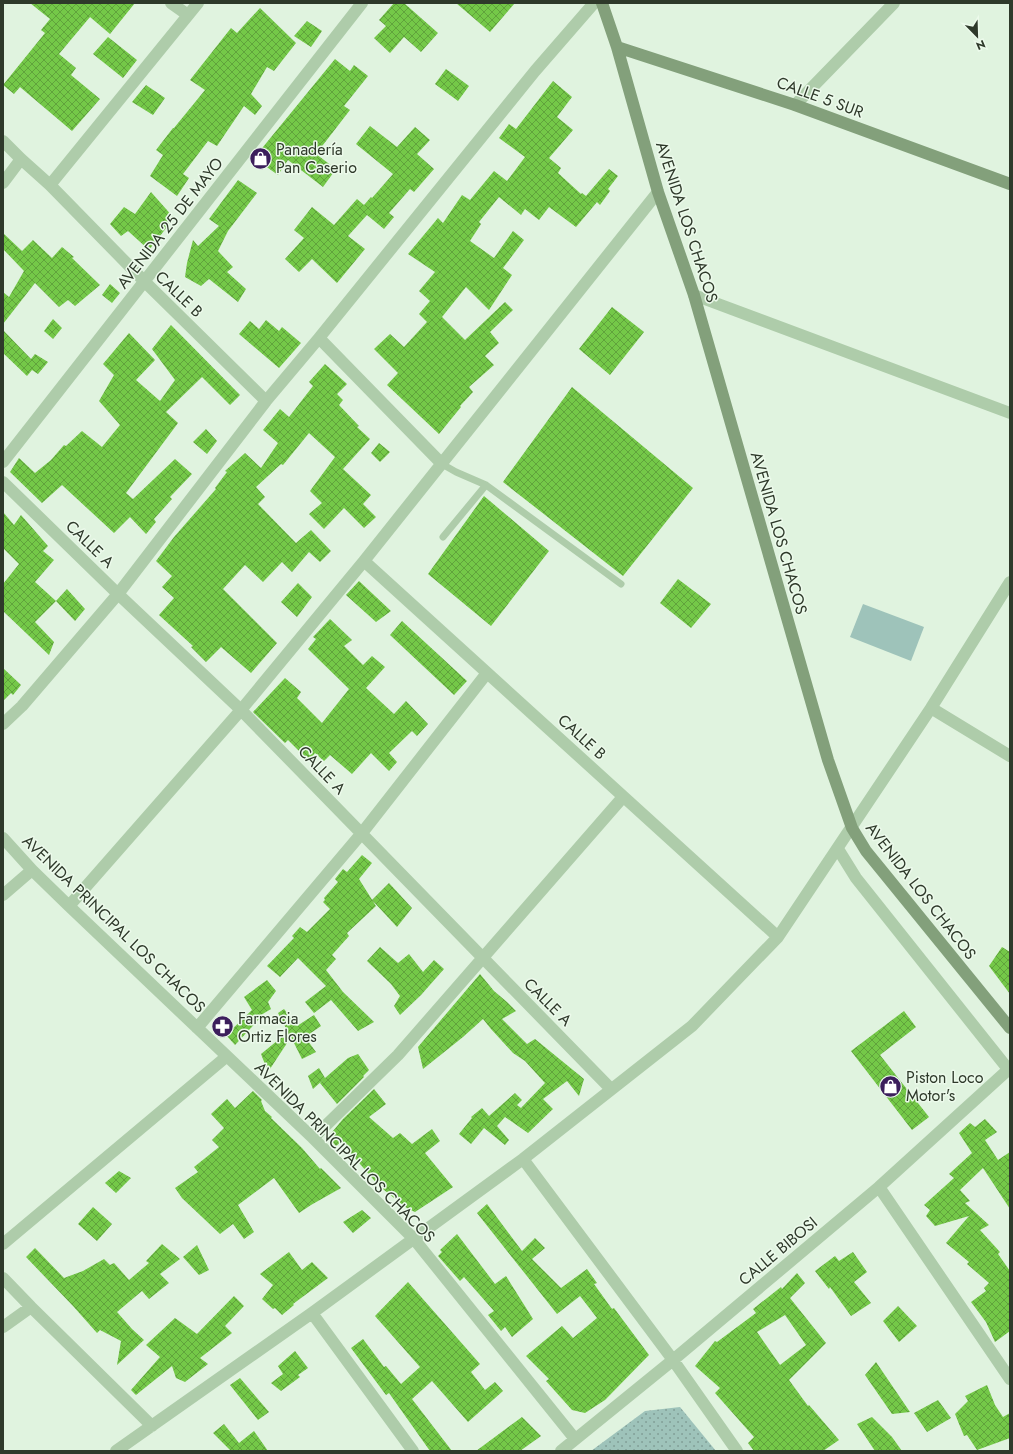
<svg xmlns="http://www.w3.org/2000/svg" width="1013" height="1454" viewBox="0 0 1013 1454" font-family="Jost,sans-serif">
<defs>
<pattern id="grass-dots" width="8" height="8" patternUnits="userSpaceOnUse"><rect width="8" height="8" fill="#9ec3ba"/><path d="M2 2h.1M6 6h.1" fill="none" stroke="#819f97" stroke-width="1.8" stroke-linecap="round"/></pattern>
<pattern id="building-cross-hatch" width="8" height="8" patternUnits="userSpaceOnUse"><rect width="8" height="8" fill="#74c848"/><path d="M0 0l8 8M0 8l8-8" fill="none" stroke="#60a33c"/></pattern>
</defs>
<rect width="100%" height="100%" fill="#e0f3df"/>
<path fill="url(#grass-dots)" d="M680,1407L716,1451H591L645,1411Z"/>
<path fill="#9ec3ba" d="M863,604L924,627L911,661L850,637Z"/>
<path fill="url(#building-cross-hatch)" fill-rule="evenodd" d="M30,3H135L110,34L90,17L59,54L76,68L71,75L100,99L72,131L20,87L14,94L3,85L45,33L41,30L50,19Z
M394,3H404L438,33L421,52L404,37L390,53L374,38L386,26L379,20Z
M456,3H515L490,32Z
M260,8L296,43L274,71L267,67L251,94L262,106L255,115L244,106L217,146L208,141L183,174L189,178L177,196L150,176L163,155L156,150L173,128H174L205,90L190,80L231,28L237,33Z
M307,21L322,31L311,47L294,36Z
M108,37L137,60L123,78L93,54Z
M335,59L350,71L354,65L368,76L344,106L350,110L316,154L336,169L323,187L288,160L278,175L254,158Z
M446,69L469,86L458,101L435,84Z
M553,81L572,97L557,117L573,130L549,158L561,168L558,173L581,194L582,193L586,196L609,169L618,176L608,189L610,191L600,205L597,202L576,227L549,207L539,220L525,209L521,215L499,197L479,222L481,224L470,241L494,258L513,231L524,240L503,268L512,275L489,310L466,287L442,317L465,340L505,302L513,310L490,332L499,343L485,356L494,365L469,387L473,392L460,406L461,407L439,434L387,385L398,373L374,349L390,334L404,347L427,322L419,314L430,301L419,291L435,272L408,254L438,218L443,223L462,195L470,200L494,171L507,181L525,157L499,138L509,124L516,129Z
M146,85L165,98L153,115L132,102Z
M370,126L397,147L415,127L430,140L417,154L434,169L414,192L410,189L389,213L394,217L384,229L367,215L348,236L365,249L337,283L312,259L299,272L285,259L304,238L294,230L312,207L334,225L357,199L364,205L371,197L372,198L393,174L356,144Z
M238,180L257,193L228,231L218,251L233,267L227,272L246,289L238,302L209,279L201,286L185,277L187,263L193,240L198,246L219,226L209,219Z
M151,192L174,218L149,250L128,231L121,236L110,224L124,207L135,214Z
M3,233L22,251L33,240L52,258L62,247L74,257L72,258L100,285L75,306L68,300L59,307L35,283L3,324V292L9,297L24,271L3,249Z
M110,284L120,293L112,303L102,295Z
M612,307L644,332L610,375L579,349Z
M53,319L62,328L53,339L44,331Z
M266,320L279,331L282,327L301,343L279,368L239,334L250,321L259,329Z
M171,325L240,395L230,405L202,377L166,412L178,423L126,493L133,499L175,459L192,474L170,497L172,499L154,519L156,522L146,534L130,517L114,533L62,485L42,503L10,472L19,458L35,473L51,460L64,445L66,446L82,431L102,447L120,425L99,401L114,375L103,364L129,333L155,360L136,380L160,401L175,380L152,349Z
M3,330L31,359L35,354L48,362L38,374L32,370L27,376L3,353Z
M325,364L347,384L337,394L343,400L339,405L359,426L357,427L370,439L343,469L371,495L363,504L376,517L364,528L344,508L324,529L309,514L322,503L310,491L335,457L309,433L283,465L281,464L256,487L265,497L258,504L296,543L311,530L331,551L320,562L309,552L292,572L282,562L263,582L245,565L223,589L277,643L251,673L221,647L206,662L191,647L193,646L159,615L174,598L162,587L172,576L156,561L174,537L216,489L215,488L227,472L225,471L245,453L261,468L278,443L263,430L280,409L289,417L313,386L309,382Z
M572,387L693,488L623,576L503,482Z
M206,429L217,441L207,454L193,442Z
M379,443L390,452L380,462L371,453Z
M484,496L549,551L491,626L428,574Z
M3,512L14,525L21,515L48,546L43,551L54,560L35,582L56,601L35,622L54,642L49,655L3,611V584L19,564L3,548Z
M678,579L711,604L691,628L660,603Z
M359,581L391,611L376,622L346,595Z
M298,583L312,597L297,617L281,602Z
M67,589L85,609L75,621L56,601Z
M330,619L352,640L344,646L363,665L372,656L385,667L366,688L394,714L406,701L428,724L417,736L412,731L389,753L397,762L389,771L371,753L352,774L330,755L324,761L315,753L309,761L288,740L285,743L253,712L285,678L301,692L297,698L322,723L349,689L308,649L316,639L313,637Z
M402,621L467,681L454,695L390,635Z
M3,668L21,685L13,695L11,693L3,701Z
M362,855L372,863L359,879L376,906L347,933L349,936L332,955L336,959L326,970L343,992L374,1022L358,1031L331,1000L314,1013L305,1002L326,986L298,958L280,977L267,966L294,938L292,936L300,927L307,932L330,909L323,902L325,900L324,898L338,882L335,879L343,869L347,872Z
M389,883L412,908L397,927L372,900Z
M380,947L398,963L409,954L423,972L434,960L444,969L421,995L400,1015L394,1006L400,996L391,984L367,961Z
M1002,947L1010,952V994L989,966Z
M480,974L494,991L507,1002L516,1011L502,1019L527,1044L535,1039L584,1079L579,1096L567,1081L543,1099L553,1109L528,1133L505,1117L497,1126L509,1140L505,1145L484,1128L471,1144L459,1134L472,1118L471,1117L482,1108L489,1116L515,1093L522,1100L517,1105L521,1108L545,1083L525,1061L513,1053L491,1029L483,1019L463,1037L423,1069L418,1047Z
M267,980L276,991L268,1002L271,1009L261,1015L262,1016L235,1045L226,1035L252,1010L244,997Z
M284,1009L297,1026L314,1015L321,1026L305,1037L316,1052L302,1059L291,1037L268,1072L261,1054L288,1032L278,1013Z
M904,1011L916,1027L880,1055L929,1117L912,1130L851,1051Z
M358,1054L369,1070L363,1076L364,1077L337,1104L320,1083L323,1080L313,1089L308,1076L319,1068L325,1078L348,1058Z
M374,1089L386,1104L369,1117L393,1138L400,1133L412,1144L432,1129L440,1141L425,1153L453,1187L415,1212L408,1209L379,1186L341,1142L336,1146L328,1137L343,1119Z
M253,1091L262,1100L261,1101L265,1111L272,1117L271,1118L302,1148L320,1169L321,1168L341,1188L311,1205L299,1213L274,1178L238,1205L254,1232L244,1239L233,1224L220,1234L182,1198L175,1188L198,1172L194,1167L219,1147L212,1140L224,1128L211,1114L227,1099L235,1108Z
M985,1119L997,1132L985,1140L998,1160L1010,1152V1209L983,1168L960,1190L970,1201L965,1203L989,1225L980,1230L1000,1252L998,1254L1010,1271V1331L995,1342L986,1322L971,1302L986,1291L984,1288L989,1283L967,1264L969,1262L946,1243L969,1216L935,1226L926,1216L930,1210L924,1205L954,1178L949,1174L972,1153L959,1133L970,1123L975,1127Z
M119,1171L131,1178L116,1193L105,1183Z
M487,1204L522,1251L535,1238L545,1248L532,1259L561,1288L587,1269L597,1283L594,1284L612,1309L614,1308L649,1355L605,1400L585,1413L572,1410L546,1381L549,1379L526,1356L562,1326L573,1338L597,1318L580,1296L557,1314L477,1213Z
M93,1207L112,1224L97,1241L78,1224Z
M362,1210L371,1218L353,1233L343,1222Z
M457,1234L495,1284L506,1276L533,1319L512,1337L505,1327L501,1331L488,1315L494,1311L464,1277L460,1281L438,1256L442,1252L440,1250Z
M162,1244L180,1259L160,1274L169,1283L149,1299L142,1291L117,1312L132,1329L144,1340L117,1365L121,1341L100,1330L97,1333L73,1306L26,1257L35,1248L64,1278L83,1271L104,1259L110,1265L114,1263L129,1280L149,1263L146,1261Z
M197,1245L209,1270L199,1275L183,1257Z
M289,1252L302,1270L312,1262L328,1278L293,1304L294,1305L282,1315L275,1308L273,1309L262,1299L273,1285L260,1274Z
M853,1252L867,1272L854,1282L871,1303L851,1316L830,1287L829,1289L815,1271L835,1256L839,1261Z
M797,1273L805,1283L790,1298L826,1343L789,1380L808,1406L809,1405L839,1440L823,1451H754L748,1443L754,1437L715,1393L720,1388L695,1366L715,1341L717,1342L756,1313L753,1309L781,1287L782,1289ZM785,1315L806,1345L780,1365L757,1332Z
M408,1282L480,1364L471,1372L485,1390L495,1382L503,1391L468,1422L432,1381L412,1399L452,1451H430L389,1393L386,1395L351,1348L363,1339L384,1367L386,1366L401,1384L420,1367L375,1316Z
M234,1296L244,1306L225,1326L232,1333L200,1358L208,1364L185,1382L176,1378L172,1366L136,1395L131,1390L160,1357L146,1345L175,1318L197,1334Z
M898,1306L917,1326L899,1342L883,1321Z
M295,1351L308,1368L298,1375L300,1377L281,1391L271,1383L283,1374L278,1366Z
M876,1362L910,1412L892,1414L865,1375Z
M240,1378L269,1412L258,1420L230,1385Z
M987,1385L995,1405L1003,1417L1010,1413V1438L977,1450L967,1435L964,1436L955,1414L968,1401L965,1396Z
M938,1400L951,1418L927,1432L914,1413Z
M522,1417L541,1436L520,1451H476Z
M872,1417L892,1437L902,1451H875L857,1424Z
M224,1424L239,1443L254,1431L268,1451H228L230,1450L213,1433Z"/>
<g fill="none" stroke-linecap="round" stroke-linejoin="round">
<path stroke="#aeccaa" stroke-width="7" d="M442,464L456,472L486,485L621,584
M443,537L486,485"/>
<path stroke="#aeccaa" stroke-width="12" d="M171,3L188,15
M795,105L894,3
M3,141L21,159L50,185L144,281L266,401
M3,183L21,159
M50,185L198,3
M694,295L1010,413
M319,338L442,464
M3,462L362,3
M3,482L118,594L241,710L611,1089
M364,561L778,937
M931,708L1010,756
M3,724L22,706L118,594L266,401L319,338L535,71L594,3
M3,838L32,870L69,906L313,1138L414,1239L575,1439
M838,849L856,878L1008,1069
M3,895L32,870
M69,906L241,710L364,561L658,192
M197,1028L362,833L487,673
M313,1138L398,1055L623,797
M523,1159L673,1360L737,1451
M879,1187L1010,1379
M3,1244L226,1057
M3,1278L31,1307L152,1426
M312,1313L413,1451
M3,1327L31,1307
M116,1451L312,1313L523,1159L692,1026L778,937L931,708L1010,582
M561,1451L673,1360L879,1187L1010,1068"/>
<path stroke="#83a07b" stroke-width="12" d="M602,3L617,47L658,192L694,295L828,760L852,828L866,851L1010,1028
M617,47L795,105L1010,184"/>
</g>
<defs>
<symbol id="shop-disc" viewBox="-11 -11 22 22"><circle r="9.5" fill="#3c1e5c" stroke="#ecfaeb"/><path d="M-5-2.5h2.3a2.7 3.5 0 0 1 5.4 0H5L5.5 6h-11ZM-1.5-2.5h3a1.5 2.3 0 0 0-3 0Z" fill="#fff"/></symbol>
<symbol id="pharmacy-disc" viewBox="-11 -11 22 22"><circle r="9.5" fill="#3c1e5c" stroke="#ecfaeb"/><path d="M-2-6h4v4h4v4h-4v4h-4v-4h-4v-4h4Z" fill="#fff"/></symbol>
</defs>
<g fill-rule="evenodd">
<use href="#shop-disc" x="248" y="146" width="25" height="25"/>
<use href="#pharmacy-disc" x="210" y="1014" width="25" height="25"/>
<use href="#shop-disc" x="878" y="1074" width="25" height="25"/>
</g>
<g text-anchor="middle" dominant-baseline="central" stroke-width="3" stroke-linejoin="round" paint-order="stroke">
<g font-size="16" fill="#2e392a" stroke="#ecfaeb">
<text transform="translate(820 97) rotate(20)">CALLE 5 SUR</text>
<text transform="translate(687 222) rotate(72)">AVENIDA LOS CHACOS</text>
<text transform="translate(170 223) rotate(-52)">AVENIDA 25 DE MAYO</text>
<text transform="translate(179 294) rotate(44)">CALLE B</text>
<text transform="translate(779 533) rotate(74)">AVENIDA LOS CHACOS</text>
<text transform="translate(90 544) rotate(44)">CALLE A</text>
<text transform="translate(582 737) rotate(42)">CALLE B</text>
<text transform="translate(322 770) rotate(46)">CALLE A</text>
<text transform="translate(921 891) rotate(52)">AVENIDA LOS CHACOS</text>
<text transform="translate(114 924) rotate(44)">AVENIDA PRINCIPAL LOS CHACOS</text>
<text transform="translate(548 1002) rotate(45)">CALLE A</text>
<text transform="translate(345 1152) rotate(45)">AVENIDA PRINCIPAL LOS CHACOS</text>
<text transform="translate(778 1251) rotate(-40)">CALLE BIBOSI</text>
</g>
<g font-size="16" fill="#2e392a" stroke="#ecfaeb" text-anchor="start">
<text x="276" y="149">Panadería<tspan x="276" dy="18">Pan Caserio</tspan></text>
<text x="238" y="1018">Farmacia<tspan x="238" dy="18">Ortiz Flores</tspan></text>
<text x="906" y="1077">Piston Loco<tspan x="906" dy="18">Motor's</tspan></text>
</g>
</g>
<rect width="1013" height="1454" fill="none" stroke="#2e392a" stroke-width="8"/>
<g transform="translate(977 36) rotate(157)" stroke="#ecfaeb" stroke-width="3" paint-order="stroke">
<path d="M0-3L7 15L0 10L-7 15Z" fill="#2e392a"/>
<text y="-6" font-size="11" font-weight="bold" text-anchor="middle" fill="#2e392a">N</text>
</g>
</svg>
